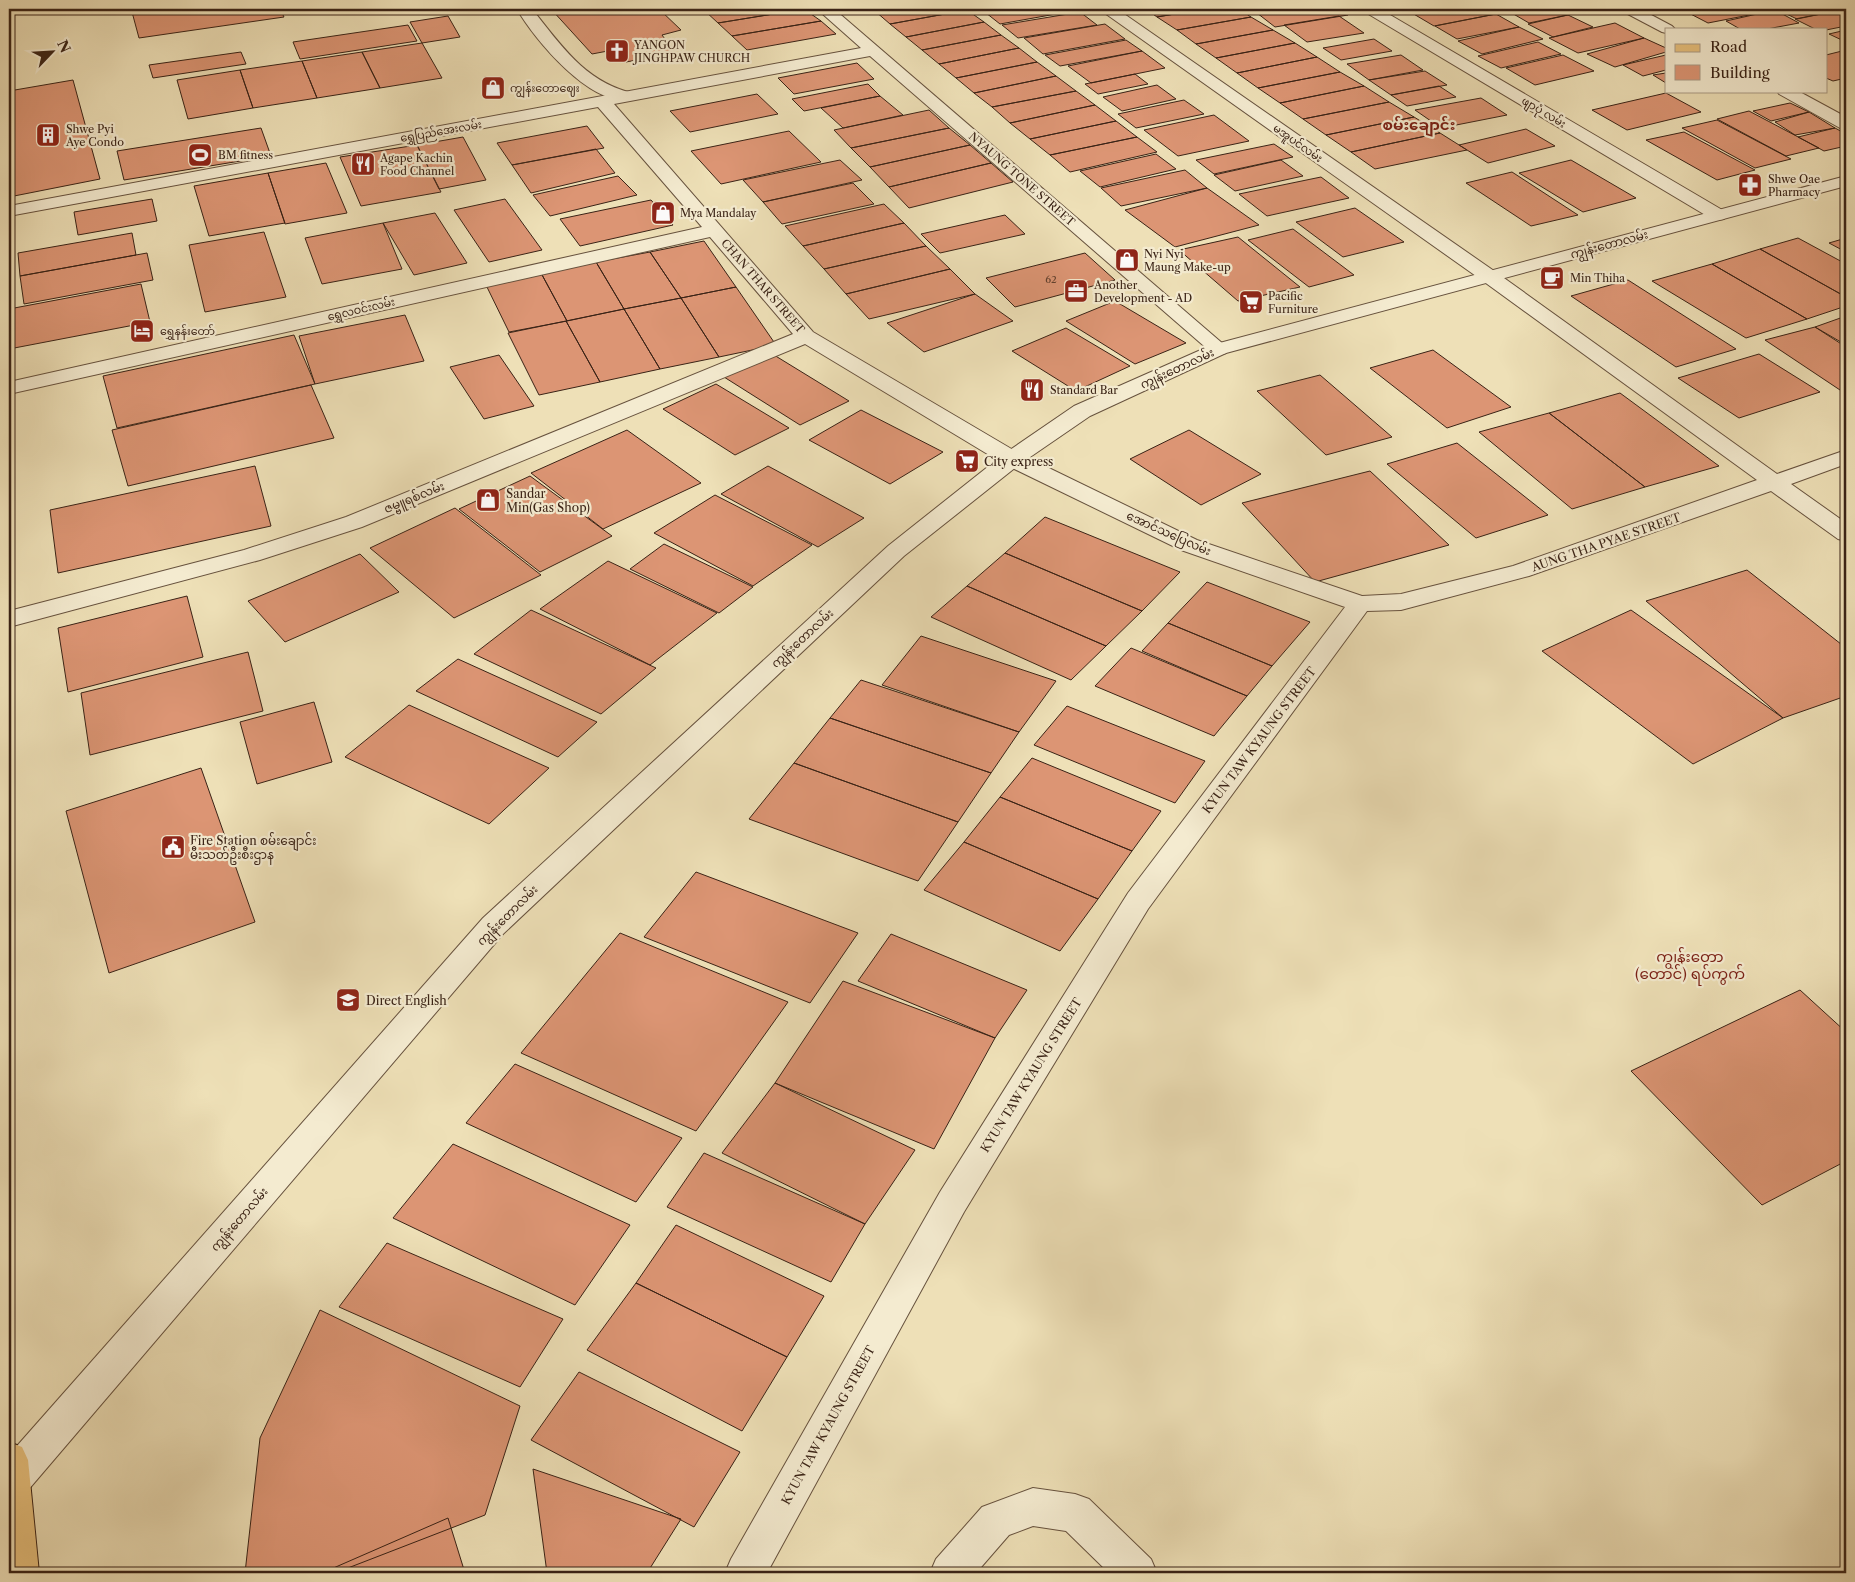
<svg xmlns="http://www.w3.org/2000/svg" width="1855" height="1582" viewBox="0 0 1855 1582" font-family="'Libre Caslon Text','Noto Sans Myanmar',serif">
<rect width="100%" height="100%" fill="#eee0b7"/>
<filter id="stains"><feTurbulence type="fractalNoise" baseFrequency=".004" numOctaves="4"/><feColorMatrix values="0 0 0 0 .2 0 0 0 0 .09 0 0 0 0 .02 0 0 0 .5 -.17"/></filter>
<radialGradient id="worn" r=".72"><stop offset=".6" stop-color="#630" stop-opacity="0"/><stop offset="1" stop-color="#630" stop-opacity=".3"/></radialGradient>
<path fill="#dc9574" stroke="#3a2316" d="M155,9H280L284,17L139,38L132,12Z
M551,9H659L681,30L662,35L675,53L626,62L613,50L592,54Z
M718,9H804L718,23L705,11Z
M804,9L821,21L732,36L718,23Z
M889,9H966L967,10L890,24L875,11Z
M981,9H1049L1056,14L1000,24Z
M1146,9H1204L1157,17Z
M1204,9H1239L1251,17L1177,30L1157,17Z
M1250,9H1286L1257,13Z
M1286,9H1339L1348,15L1275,27L1257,13Z
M1436,9H1506L1511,11L1434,26L1412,13Z
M1527,9H1576L1582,12L1529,23L1510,12Z
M1681,9H1772L1775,10L1708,23Z
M1776,9H1845L1797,19Z
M1846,9V26L1826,30V29H1815L1795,19Z
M967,10L984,22L906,37L890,24Z
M1775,10L1799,23L1767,29H1740L1726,21Z
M1080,12L1097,25L1018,38L1002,25Z
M1496,14L1519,27L1457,39L1435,26Z
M1568,15L1593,27L1553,37L1528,24Z
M448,16L460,37L422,43L410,22Z
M1339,16L1364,33L1307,42L1284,25Z
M1251,17L1273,30L1196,44L1177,30Z
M821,21L836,34L747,50L732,36Z
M984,22L1001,35L922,50L906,37Z
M1615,23L1644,38L1578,53L1549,38Z
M1105,24L1125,39L1043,54L1024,38Z
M408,25L417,41L300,59L293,42Z
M1519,27L1543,39L1482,54L1458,41Z
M1273,30L1295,43L1216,58L1196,44Z
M1846,30V42L1829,34Z
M1001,35L1019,48L939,64L922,50Z
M1644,38L1666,48V52L1615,67L1587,54Z
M1374,39L1392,51L1341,60L1323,48Z
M1126,40L1142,51L1060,66L1045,55Z
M1538,42L1561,54L1501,68L1478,56Z
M422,43L442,78L380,88L362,52Z
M1295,43L1317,57L1237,73L1216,58Z
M1019,48L1037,62L956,78L939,64Z
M1846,50V78L1833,81L1826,78V55Z
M1142,51L1165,68L1091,83L1068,66Z
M241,52L246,64L153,78L149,65Z
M362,52L380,88L317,98L302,61Z
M1401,55L1423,70L1369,80L1347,64Z
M1563,55L1594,71L1535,85L1506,68Z
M1666,55V70L1643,76L1623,65Z
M1317,57L1340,72L1258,88L1237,73Z
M302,61L317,98L253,108L240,70Z
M1037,62L1056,76L974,93L956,78Z
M857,63L874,79L794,94L778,78Z
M240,70L253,108L188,119L177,80Z
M1425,71L1447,85L1391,95L1369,80Z
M1340,72L1364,86L1280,103L1258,88Z
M1666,73V83L1653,75Z
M1135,74L1148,84L1098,94L1085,84Z
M1056,76L1076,91L992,107L974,93Z
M73,80L100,179L9,197V91Z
M868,84L880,96L804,111L792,99Z
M1157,85L1176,99L1122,111L1103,97Z
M1364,86L1389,102L1303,119L1280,103Z
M1439,86L1456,97L1407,106L1391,95Z
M1076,91L1095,105L1010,123L992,107Z
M1666,93L1701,112L1627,130L1592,110Z
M757,94L778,114L690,132L670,111Z
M880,96L903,115L843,128L821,108Z
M1481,98L1507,115L1441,128L1415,110Z
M1184,100L1204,114L1136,128L1118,114Z
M1389,102L1414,117L1326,135L1303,119Z
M1790,103L1809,112L1771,121L1753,111Z
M1095,105L1116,121L1030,139L1010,123Z
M929,110L949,128L851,148L834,130Z
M1749,111L1819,148L1786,156L1717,119Z
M1809,112L1835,128L1795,135L1775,122Z
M1214,115L1249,141L1178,156L1144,130Z
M1414,117L1440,133L1351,152L1326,135Z
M1717,120L1791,159L1755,168L1682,128Z
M1116,121L1137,137L1050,155L1030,139Z
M587,126L604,148L512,165L497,143Z
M261,128L271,156L124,180L117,151Z
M949,128L970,145L870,167L851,148Z
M1835,128L1846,134V146L1824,151L1798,137Z
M1526,129L1555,146L1488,163L1459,145Z
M789,131L821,162L721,184L691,151Z
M1684,132L1755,170L1717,180L1646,140Z
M1440,133L1467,150L1375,169L1351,152Z
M463,137L486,180L439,189L417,145Z
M1137,137L1157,152L1070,172L1050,155Z
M1274,144L1293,157L1214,174L1196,160Z
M417,145L441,192L361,206L340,157Z
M970,145L991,163L889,187L870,167Z
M596,149L615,173L531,193L512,165Z
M1156,154L1176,169L1100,187L1080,171Z
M840,160L862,180L763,202L743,180Z
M1281,160L1303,176L1235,191L1214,175Z
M1571,160L1636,198L1583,212L1519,173Z
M326,163L347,213L285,224L268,173Z
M991,163L1013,182L909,208L889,187Z
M1185,170L1207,188L1121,206L1101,188Z
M1512,172L1578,215L1531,226L1466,183Z
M268,173L285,223L209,236L194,186Z
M618,176L637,195L550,216L533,195Z
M1321,177L1349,198L1267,216L1239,194Z
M853,183L874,204L782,224L763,202Z
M1207,188L1259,225L1175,247L1125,210Z
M152,199L157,221L78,235L74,212Z
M505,199L542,250L489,262L454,210Z
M651,200L673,225L580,246L560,219Z
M884,204L904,223L803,246L785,226Z
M1355,208L1404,242L1343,257L1296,222Z
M435,213L467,263L414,275L383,223Z
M1005,215L1025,234L940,253L921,234Z
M383,223L402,269L322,284L305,238Z
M904,223L926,246L824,269L803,246Z
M1293,229L1354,275L1309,287L1248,240Z
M264,232L286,297L205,312L189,245Z
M132,233L136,255L20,276L18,253Z
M1238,237L1300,287L1238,301L1179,250Z
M1798,238L1846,264V297L1760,249Z
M1846,238V252L1829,243Z
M704,241L736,287L681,298L650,252Z
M926,246L950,269L846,294L824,269Z
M1760,249L1846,297V306L1807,319L1712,264Z
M650,252L681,298L624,309L596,262Z
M147,253L153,280L24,304L20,276Z
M1085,253L1115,280L1015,307L986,278Z
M596,262L624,309L567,321L541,273Z
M1712,264L1807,319L1746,338L1652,281Z
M950,269L975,294L869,319L846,294Z
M541,273L567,321L509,332L485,283Z
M1628,280L1736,349L1676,367L1571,296Z
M141,284L150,322L9,349V309Z
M736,287L776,345L719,357L681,298Z
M975,294L1013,321L924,352L887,323Z
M681,298L719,357L660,369L624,309Z
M1115,301L1186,343L1135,364L1066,321Z
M624,309L660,369L600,382L566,321Z
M405,315L424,361L315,384L299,336Z
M1846,316V345L1815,327Z
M566,321L600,382L539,395L508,333Z
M1815,327L1846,347V394L1765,340Z
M1066,328L1130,366L1076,391L1012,351Z
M294,335L315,384L117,428L103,376Z
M1433,350L1511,407L1447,428L1370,368Z
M1759,354L1820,392L1739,418L1678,378Z
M499,355L534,406L484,419L450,367Z
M774,355L849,401L800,425L724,377Z
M1320,375L1392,437L1326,455L1257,391Z
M716,384L789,428L735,455L663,409Z
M311,385L334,438L128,486L112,430Z
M1620,393L1719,466L1645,487L1549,413Z
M861,410L943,452L890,484L809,440Z
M1549,413L1645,487L1572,509L1479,432Z
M627,430L701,483L603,529L531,473Z
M1189,430L1261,474L1201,505L1130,459Z
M1457,443L1548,515L1476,538L1387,464Z
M255,466L271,526L58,573L50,510Z
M768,466L864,518L818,547L721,494Z
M1370,471L1449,545L1315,582L1242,503Z
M530,476L612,536L540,572L459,509Z
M715,495L812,545L753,586L654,533Z
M455,508L541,575L454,618L370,548Z
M1045,517L1180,572L1142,611L1005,553Z
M664,544L753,587L719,613L630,569Z
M1005,553L1142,611L1106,646L967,586Z
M360,554L399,592L285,642L248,601Z
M608,561L717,613L650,665L540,609Z
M1747,570L1846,648V696L1783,718L1646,601Z
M1207,582L1310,622L1272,666L1168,623Z
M967,586L1106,646L1071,680L931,617Z
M187,596L203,657L68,692L58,628Z
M531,610L656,668L601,714L474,654Z
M1631,610L1783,718L1693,764L1542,651Z
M1168,623L1272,666L1247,696L1142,651Z
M921,636L1056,681L1019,732L882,685Z
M1131,648L1247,696L1214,736L1095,686Z
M248,652L263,711L90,755L81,693Z
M458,659L597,722L558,757L416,691Z
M861,680L1019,732L991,773L830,718Z
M314,702L332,762L257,784L240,722Z
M409,705L549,768L489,824L345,757Z
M1067,706L1205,761L1175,803L1034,745Z
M830,718L991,773L958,822L794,763Z
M1032,758L1161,811L1132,851L1000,797Z
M794,763L958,822L918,881L749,819Z
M201,768L255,922L109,973L66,811Z
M1000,797L1132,851L1098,899L964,842Z
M964,842L1098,899L1060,951L924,890Z
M696,872L858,933L810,1003L644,937Z
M620,933L788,1002L696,1131L521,1053Z
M891,934L1027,990L995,1038L858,981Z
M843,981L995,1038L934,1149L775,1083Z
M1800,990L1846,1032V1161L1762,1205L1631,1071Z
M515,1064L682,1138L636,1202L466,1123Z
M775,1083L915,1150L865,1224L722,1153Z
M453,1144L630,1225L575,1305L393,1218Z
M704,1153L865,1224L831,1282L667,1207Z
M676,1225L824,1296L787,1357L636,1283Z
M387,1243L563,1319L520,1387L339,1307Z
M636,1283L787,1357L742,1431L587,1350Z
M320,1310L520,1406L485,1515L335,1573H245L260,1438Z
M579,1372L740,1452L694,1527L531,1440Z
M533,1469L681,1519L647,1573H547Z
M448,1518L465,1573H322Z"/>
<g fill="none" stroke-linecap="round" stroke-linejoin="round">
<defs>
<path id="service" d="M517,9H532C561,45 584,81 632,93L634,96L632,99C592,109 534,39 517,9Z"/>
<path id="minor" d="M817,9H834L1229,349L1226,353L1219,355L1212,353L870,56L614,104L813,332L1020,454L1197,540L1362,596L1401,594L1513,566L1757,480L1483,281L1099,9H1117L1497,273L1777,474L1846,450V464L1791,484L1846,523V541L1838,539L1771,491L1529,576L1401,610L1367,611L1148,909L964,1212L767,1573H725L731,1559L940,1192L1128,893L1345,607L1181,550L1004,464L805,344L362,527L260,560L9,627V611L244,550L346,517L793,334L710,237L9,394V382L702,227L598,107L9,216V206L861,48Z
M1362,9H1380L1724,211L1727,215L1724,219L1718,220L1712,219L1365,12Z
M1621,9H1640L1672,26L1675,29H1666V33L1662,32L1624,12Z
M1777,91H1798L1846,117V129L1840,128L1779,94Z
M1033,1488L1075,1494L1089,1499L1151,1559L1157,1573H1109L1066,1531L1033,1526L1009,1535L976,1573H930L936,1559L982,1507Z"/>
<path id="tertiary" d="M1846,176V186L1226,353L1090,416L1020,464L904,556L503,934L23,1496L9,1502V1455L483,918L888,546L1004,454L1074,406L1212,345Z"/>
<path id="primary" d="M9,1442L22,1447L28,1460L39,1573H9Z"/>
</defs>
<use href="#service" stroke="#67523e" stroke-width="2"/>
<use href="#minor" stroke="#67523e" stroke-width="2"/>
<use href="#tertiary" stroke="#67523e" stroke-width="2"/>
<use href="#primary" stroke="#3a2316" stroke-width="2"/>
<use href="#service" fill="#f4ebd0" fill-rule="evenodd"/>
<use href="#minor" fill="#f4ebd0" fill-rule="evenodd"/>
<use href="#tertiary" fill="#f4ebd0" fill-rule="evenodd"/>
<use href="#primary" fill="#e7c07c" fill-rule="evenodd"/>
</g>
<defs>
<symbol id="church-square" viewBox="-11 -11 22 22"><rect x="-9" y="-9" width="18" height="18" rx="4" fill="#8f2418" stroke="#f4ebd0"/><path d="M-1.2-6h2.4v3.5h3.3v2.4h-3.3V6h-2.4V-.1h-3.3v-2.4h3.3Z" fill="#fff"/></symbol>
<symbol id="shop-square" viewBox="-11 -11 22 22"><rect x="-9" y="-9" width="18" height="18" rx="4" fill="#8f2418" stroke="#f4ebd0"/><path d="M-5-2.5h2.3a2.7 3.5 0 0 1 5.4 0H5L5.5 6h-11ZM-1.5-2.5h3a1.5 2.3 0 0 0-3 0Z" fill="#fff"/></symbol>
<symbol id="building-square" viewBox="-11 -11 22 22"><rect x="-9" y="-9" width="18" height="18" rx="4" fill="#8f2418" stroke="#f4ebd0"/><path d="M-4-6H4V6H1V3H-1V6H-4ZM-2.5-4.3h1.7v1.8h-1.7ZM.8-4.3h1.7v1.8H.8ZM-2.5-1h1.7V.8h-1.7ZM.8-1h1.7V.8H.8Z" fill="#fff"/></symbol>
<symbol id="stadium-square" viewBox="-11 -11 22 22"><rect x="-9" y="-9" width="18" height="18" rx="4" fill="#8f2418" stroke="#f4ebd0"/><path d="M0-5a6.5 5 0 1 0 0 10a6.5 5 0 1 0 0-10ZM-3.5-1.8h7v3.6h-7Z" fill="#fff"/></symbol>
<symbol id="restaurant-square" viewBox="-11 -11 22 22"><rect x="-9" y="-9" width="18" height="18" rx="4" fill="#8f2418" stroke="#f4ebd0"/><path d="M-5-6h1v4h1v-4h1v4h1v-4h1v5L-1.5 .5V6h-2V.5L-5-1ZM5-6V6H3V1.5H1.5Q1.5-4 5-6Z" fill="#fff"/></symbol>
<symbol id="pharmacy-square" viewBox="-11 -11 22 22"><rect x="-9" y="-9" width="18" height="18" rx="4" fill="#8f2418" stroke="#f4ebd0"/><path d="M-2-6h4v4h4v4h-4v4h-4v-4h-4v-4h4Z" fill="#fff"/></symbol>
<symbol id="cafe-square" viewBox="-11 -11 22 22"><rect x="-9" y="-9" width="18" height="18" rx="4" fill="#8f2418" stroke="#f4ebd0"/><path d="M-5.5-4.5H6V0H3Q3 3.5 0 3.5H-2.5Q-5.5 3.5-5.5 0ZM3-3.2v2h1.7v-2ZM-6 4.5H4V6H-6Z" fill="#fff"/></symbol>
<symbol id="office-square" viewBox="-11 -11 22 22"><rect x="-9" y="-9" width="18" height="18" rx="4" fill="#8f2418" stroke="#f4ebd0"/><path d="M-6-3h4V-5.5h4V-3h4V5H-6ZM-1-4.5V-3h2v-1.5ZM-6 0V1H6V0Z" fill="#fff"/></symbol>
<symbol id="supermarket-square" viewBox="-11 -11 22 22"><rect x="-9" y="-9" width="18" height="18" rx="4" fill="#8f2418" stroke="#f4ebd0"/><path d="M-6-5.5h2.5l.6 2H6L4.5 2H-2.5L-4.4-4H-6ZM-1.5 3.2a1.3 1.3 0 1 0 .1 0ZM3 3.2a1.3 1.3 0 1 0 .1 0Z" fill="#fff"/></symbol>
<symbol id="hotel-square" viewBox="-11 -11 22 22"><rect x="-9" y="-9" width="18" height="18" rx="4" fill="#8f2418" stroke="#f4ebd0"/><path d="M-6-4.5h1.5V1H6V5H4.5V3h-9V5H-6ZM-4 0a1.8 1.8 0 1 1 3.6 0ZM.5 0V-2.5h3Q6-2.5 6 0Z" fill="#fff"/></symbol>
<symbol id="civic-square" viewBox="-11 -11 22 22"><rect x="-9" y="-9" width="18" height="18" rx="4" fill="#8f2418" stroke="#f4ebd0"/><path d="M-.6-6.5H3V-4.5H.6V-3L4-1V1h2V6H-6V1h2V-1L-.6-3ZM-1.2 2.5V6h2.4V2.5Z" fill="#fff"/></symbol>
<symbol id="school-square" viewBox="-11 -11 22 22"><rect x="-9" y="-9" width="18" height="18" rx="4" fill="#8f2418" stroke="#f4ebd0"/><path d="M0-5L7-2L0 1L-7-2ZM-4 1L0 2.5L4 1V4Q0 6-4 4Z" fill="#fff"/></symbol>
</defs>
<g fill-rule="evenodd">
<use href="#church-square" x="603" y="37" width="28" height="28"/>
<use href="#shop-square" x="479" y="74" width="28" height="28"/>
<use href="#building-square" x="34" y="121" width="28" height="28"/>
<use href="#stadium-square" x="186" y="141" width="28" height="28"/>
<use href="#restaurant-square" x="349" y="150" width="28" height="28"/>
<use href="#pharmacy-square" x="1736" y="171" width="28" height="28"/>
<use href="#shop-square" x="649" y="199" width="28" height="28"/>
<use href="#shop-square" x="1113" y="246" width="28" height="28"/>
<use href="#cafe-square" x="1538" y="264" width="28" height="28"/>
<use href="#office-square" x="1062" y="277" width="28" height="28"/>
<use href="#supermarket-square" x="1237" y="288" width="28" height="28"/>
<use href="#hotel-square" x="128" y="317" width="28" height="28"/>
<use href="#restaurant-square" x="1018" y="376" width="28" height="28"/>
<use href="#supermarket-square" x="953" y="447" width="28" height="28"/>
<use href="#shop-square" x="474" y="486" width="28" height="28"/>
<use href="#civic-square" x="159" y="833" width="28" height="28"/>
<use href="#school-square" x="334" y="986" width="28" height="28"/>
</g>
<g text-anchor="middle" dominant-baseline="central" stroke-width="4.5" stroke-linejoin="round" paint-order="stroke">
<g font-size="10" fill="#62402e">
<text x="1051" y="279">62</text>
</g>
<g font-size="11" fill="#3a2316" stroke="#f4ebd0" text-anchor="start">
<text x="634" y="45">YANGON<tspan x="634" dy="13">JINGHPAW CHURCH</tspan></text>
<text x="510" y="88">ကျွန်းတောဈေး</text>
<text x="66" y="129">Shwe Pyi<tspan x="66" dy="13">Aye Condo</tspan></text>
<text x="218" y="155">BM fitness</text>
<text x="380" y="158">Agape Kachin<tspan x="380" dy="13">Food Channel</tspan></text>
<text x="1768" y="179">Shwe Oae<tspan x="1768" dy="13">Pharmacy</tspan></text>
<text x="680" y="213">Mya Mandalay</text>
<text x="1144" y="254">Nyi Nyi<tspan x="1144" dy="13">Maung Make-up</tspan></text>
<text x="1570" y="278">Min Thiha</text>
<text x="1094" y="285">Another<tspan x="1094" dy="13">Development - AD</tspan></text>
<text x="1268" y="296">Pacific<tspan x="1268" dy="13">Furniture</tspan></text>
<text x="160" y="331">ရွှေနန်းတော်</text>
<text x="1050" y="390">Standard Bar</text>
</g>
<g font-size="11" fill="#3a2316" stroke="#f4ebd0">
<text transform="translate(1544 112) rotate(31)">ဖျာပုံ လမ်း</text>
<text transform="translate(441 131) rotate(-10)">ရွှေပြည်အေးလမ်း</text>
<text transform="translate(1298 143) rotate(35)">မအူပင်လမ်း</text>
<text transform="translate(1022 179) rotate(41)">NYAUNG TONE STREET</text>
<text transform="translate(763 286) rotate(49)">CHAN THAR STREET</text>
<text transform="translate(361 309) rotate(-13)">ရွှေလဝင်းလမ်း</text>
</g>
<g font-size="12" fill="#3a2316" stroke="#f4ebd0">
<text transform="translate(1609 244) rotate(-15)">ကျွန်းတောလမ်း</text>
<text transform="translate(1177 368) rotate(-25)">ကျွန်းတောလမ်း</text>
<text transform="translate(414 497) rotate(-22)">ဇမ္ဗူရစ်လမ်း</text>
<text transform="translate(1169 533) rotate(24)">အောင်သပြေလမ်း</text>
<text transform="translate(1606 542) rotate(-19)">AUNG THA PYAE STREET</text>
<text transform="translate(802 638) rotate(-43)">ကျွန်းတောလမ်း</text>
<text transform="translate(1259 740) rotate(-53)">KYUN TAW KYAUNG STREET</text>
<text transform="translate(507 915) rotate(-45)">ကျွန်းတောလမ်း</text>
<text transform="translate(1031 1075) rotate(-58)">KYUN TAW KYAUNG STREET</text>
<text transform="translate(239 1219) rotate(-49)">ကျွန်းတောလမ်း</text>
<text transform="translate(828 1425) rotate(-61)">KYUN TAW KYAUNG STREET</text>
</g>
<g font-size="12" fill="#3a2316" stroke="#f4ebd0" text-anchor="start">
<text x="984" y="461">City express</text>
<text x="506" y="493">Sandar<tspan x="506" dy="14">Min(Gas Shop)</tspan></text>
<text x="190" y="840">Fire Station စမ်းချောင်း<tspan x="190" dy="14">မီးသတ်ဦးစီးဌာန</tspan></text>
<text x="366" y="1000">Direct English</text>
</g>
<g font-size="15" font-weight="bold" fill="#7a1f14" stroke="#f4ebd0">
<text x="1419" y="124">စမ်းချောင်း</text>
</g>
<g font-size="15" fill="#7a1f14" stroke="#f4ebd0">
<text x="1690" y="956">ကျွန်းတော<tspan x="1690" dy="17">(တောင်) ရပ်ကွက်</tspan></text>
</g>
</g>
<rect width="1855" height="1582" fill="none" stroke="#eee0b7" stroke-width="30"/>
<rect x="10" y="10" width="1835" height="1562" fill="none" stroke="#3a2316" stroke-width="2.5"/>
<rect x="15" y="15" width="1825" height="1552" fill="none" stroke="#3a2316"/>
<rect x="1665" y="28" width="162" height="65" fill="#f4ebd0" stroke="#aa9b86"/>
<rect x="1675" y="44" width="25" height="8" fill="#e7c07c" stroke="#aa9b86"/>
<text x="1710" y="52" font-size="15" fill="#3a2316">Road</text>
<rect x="1675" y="65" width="25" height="15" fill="#dc9574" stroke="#aa9b86"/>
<text x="1710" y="78" font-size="15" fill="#3a2316">Building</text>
<g transform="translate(52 52) rotate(65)" stroke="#f4ebd0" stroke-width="4" paint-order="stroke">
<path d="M0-4L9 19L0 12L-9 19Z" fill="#3a2316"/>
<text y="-8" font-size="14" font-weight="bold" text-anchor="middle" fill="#3a2316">N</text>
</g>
<rect width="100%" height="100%" filter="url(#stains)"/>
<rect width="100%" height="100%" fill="url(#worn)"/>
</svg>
